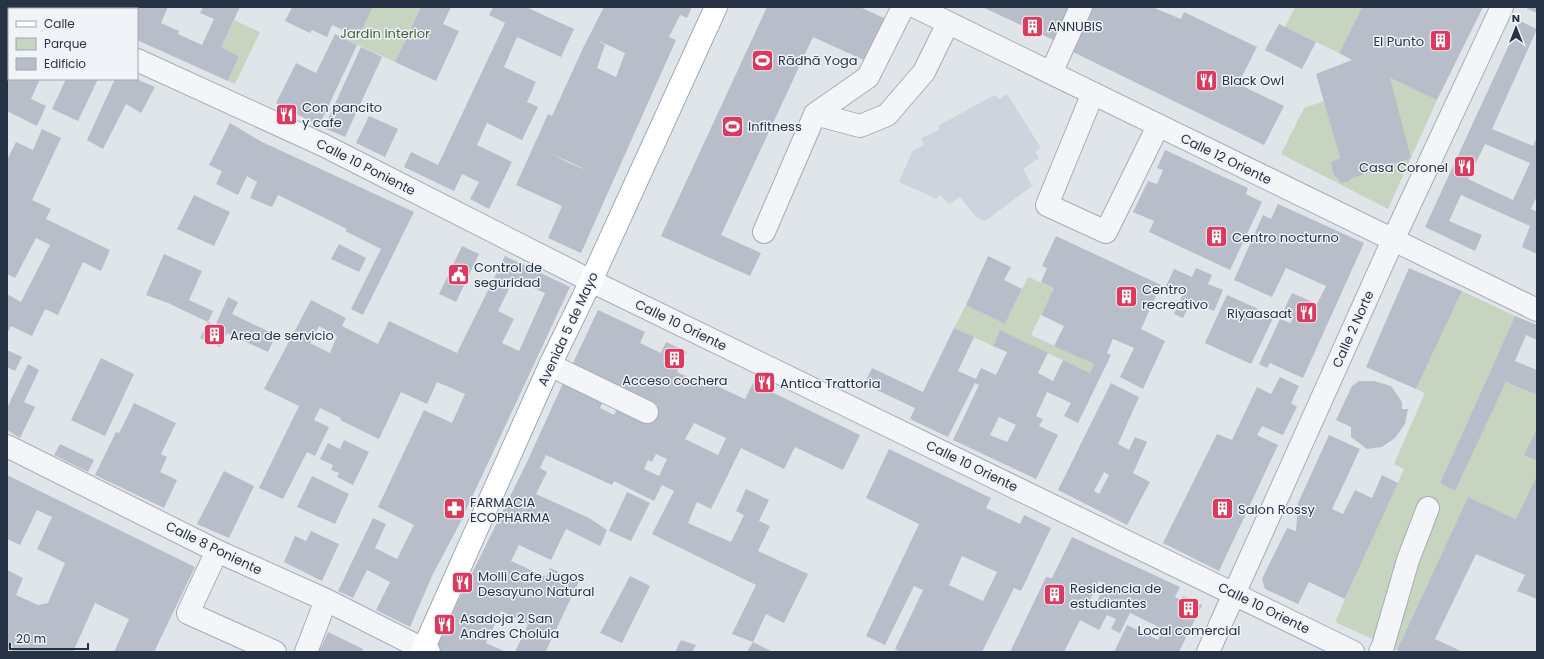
<svg xmlns="http://www.w3.org/2000/svg" width="1544" height="659" viewBox="0 0 1544 659" font-family="Poppins,sans-serif">
<rect width="100%" height="100%" fill="#e0e5ea"/>
<path fill="#ced4dd" d="M1007,94L1041,148L1035,152L1039,158L1023,169L1032,186L985,221L976,217L960,197L949,204L939,194L937,199L899,182L913,150L924,145L921,138L939,130L938,126L994,95L1000,99Z"/>
<path fill="#c7d5c0" d="M373,7H421L395,62L349,41L353,34L358,37Z
M1295,7H1362L1339,53L1285,27Z
M234,20L260,32L235,84L228,81L239,56L221,47Z
M1390,78L1437,100L1388,209L1281,154L1304,108L1324,101L1340,158L1331,162L1333,174L1341,183L1348,182Z
M1028,277L1054,288L1031,335L1094,364L1090,373L1000,331L993,346L954,328L966,305L1005,324Z
M1462,291L1515,316L1440,483L1455,490L1506,382L1537,395V428L1524,455L1537,461V475L1516,519L1468,497L1397,650L1335,622L1404,469L1394,464L1425,393L1416,389Z"/>
<path fill="#b7bec9" fill-rule="evenodd" d="M68,7H168L161,23L179,31L178,34L202,45L214,19L200,13L203,7H240L221,47L239,56L228,81L137,40V9H72Z
M292,7H373L358,37L332,25L327,37L312,30L310,33L285,21Z
M421,7H451L443,24L459,31L436,81L395,62Z
M493,7H526L574,29L561,57L517,37L504,67L536,82L527,102L538,107L522,140L487,123L477,145L512,162L489,209L470,199L479,182L462,174L454,191L404,167L411,152L438,165L505,23L489,15Z
M604,7H692L687,18L680,15L669,37L676,40L581,253L548,238L562,206L516,185L548,114L552,116L583,48ZM597,40L625,53L616,77L597,68L605,45ZM552,154L589,171L569,163Z
M767,7H860L886,19L866,61L813,37L721,235L761,253L750,276L661,236Z
M982,7H1075L1060,43Z
M1092,7H1152L1181,19L1184,12L1257,47L1238,84L1284,106L1264,145L1073,52Z
M1362,7H1483L1437,100L1390,78L1411,158L1350,179L1348,182L1341,183L1333,174L1331,162L1340,158L1316,74L1352,60L1339,53Z
M1527,7H1537V13L1527,9Z
M1520,21L1537,29L1492,129L1533,146L1537,137V196L1531,209L1537,212V254L1522,247L1530,226L1461,195L1449,221L1482,235L1475,251L1425,227ZM1485,144L1530,163L1513,200L1468,179Z
M1279,24L1316,42L1302,69L1265,50Z
M7,25H9V54H7Z
M335,34L357,45L319,126L276,103L296,63L316,73Z
M361,47L382,57L345,137L324,128Z
M9,67V79H40L31,99L46,106L37,126L7,111V72Z
M66,79H98L78,121L52,109Z
M115,79H136L155,87L141,113L126,104L103,149L87,140Z
M369,116L398,129L385,157L356,143Z
M230,123L262,142L414,212L363,315L351,309L381,249L345,231L347,229L278,195L272,207L250,198L257,182L247,176L238,195L216,184L222,171L209,165Z
M42,129L61,138L32,200L51,209L46,219L110,250L101,271L83,262L58,315L45,309L32,336L11,326L7,334V294L21,302L50,245L36,238L15,278L7,274V160L16,142L33,150Z
M1165,150L1248,188L1246,194L1262,202L1230,270L1149,232L1154,221L1133,212L1148,181L1157,184L1163,170L1157,168Z
M194,195L230,212L214,246L177,229Z
M1278,204L1364,243L1303,378L1270,363L1267,368L1259,364L1280,319L1291,323L1292,319L1282,314L1292,293L1317,304L1326,286L1286,268L1272,297L1234,280L1263,215L1271,219Z
M1056,236L1161,285L1141,329L1165,341L1143,389L1120,377L1134,348L1113,339L1107,353L1111,355L1078,423L1064,416L1071,403L1047,392L1036,416L1043,419L1039,426L1058,435L1036,479L953,440L979,385L975,383L948,437L910,419L915,408L864,384L872,368L923,392L954,328L974,337L958,371L976,379L981,368L996,375L1007,352L993,346L1000,330L1048,353L1038,373L1053,381L1063,360L1090,373L1094,364L1054,346L1064,326L1041,315L1054,288L1041,282L1047,268L1042,266ZM999,417L1016,425L1007,442L990,435Z
M339,244L366,258L359,272L331,259Z
M462,246L479,254L456,302L439,294Z
M164,254L202,271L189,300L213,311L208,322L168,303L146,295Z
M505,256L570,287L460,523L432,576L410,627L376,610L390,582L367,570L353,598L338,591L373,518L386,524L375,548L397,559L414,525L378,507L424,410L452,423L465,394L437,382L427,404L401,392L379,439L340,420L341,418L320,408L314,420L329,427L315,456L307,452L283,499L259,488L299,406L264,389L311,300L346,318L342,326L378,344L389,321L457,353ZM514,279L545,293L519,351L502,343L514,319L498,311ZM319,326L337,336L330,353L310,343Z
M988,256L1011,267L1004,280L1022,289L1005,324L966,305Z
M1196,268L1212,275L1208,284L1223,290L1214,311L1191,301L1183,318L1174,314L1183,294L1166,286L1174,269L1192,277Z
M1409,268L1462,291L1416,389L1366,367Z
M1227,295L1274,316L1251,364L1205,343Z
M228,297L238,302L232,314L276,335L268,352L227,333L220,347L200,338L208,322L215,326Z
M598,310L645,332L640,343L661,353L666,342L687,352L677,372L705,385L706,381L745,399L753,383L860,435L843,470L795,447L784,469L741,448L711,509L697,502L688,523L731,542L744,515L736,511L746,489L769,500L759,521L770,526L758,551L808,574L784,623L766,614L753,642L732,634L756,585L652,534L674,491L662,485L654,501L614,481L612,485L546,455L540,468L547,472L536,494L589,518L607,530L600,546L566,529L551,560L519,545L511,561L546,577L550,568L579,581L546,651L515,652L528,624L501,611L486,643L506,652H444L435,648L527,462L564,381L604,399L600,408L614,415L618,407L649,422L658,405L572,365ZM694,423L726,438L718,455L685,439ZM656,454L667,459L659,476L644,469L648,460L652,462Z
M1515,316L1537,325V340L1526,335L1515,361L1537,370V395L1506,382L1455,491L1440,483Z
M7,350L22,357L15,371L7,367Z
M101,358L134,374L105,436L71,420Z
M28,364L39,370L24,402L35,407L20,438L7,430V408Z
M1280,377L1299,386L1291,403L1297,407L1283,435L1262,426L1257,435L1278,445L1219,571L1163,543L1217,434L1232,440L1257,387L1271,394Z
M1359,381H1374L1391,386L1402,402V409H1408L1405,424L1395,438L1382,447L1367,449L1351,437V427L1336,420L1352,386Z
M1111,383L1139,397L1118,444L1129,450L1135,437L1147,442L1133,473L1150,482L1127,525L1058,490ZM1104,472L1109,475L1099,494L1094,491Z
M134,403L176,423L161,454L167,457L160,472L177,480L164,508L95,475L116,432L119,433Z
M1537,428V461L1524,455Z
M1329,435L1360,449L1332,509L1343,514L1355,490L1372,498L1382,475L1398,483L1345,599L1309,582L1298,604L1265,589L1262,579L1287,528L1296,531L1298,503Z
M344,440L369,452L353,485L337,477L339,473L331,470L333,465L320,459L328,443L340,449Z
M60,444L94,460L88,472L54,455Z
M889,449L991,498L986,508L1020,524L1024,515L1051,528L1021,591L1014,588L982,652H900L895,649L923,590L914,586L885,645L866,636L919,524L866,498ZM962,556L997,572L983,601L949,585Z
M224,471L254,486L229,538L197,524Z
M7,475L195,567L154,652H114L129,619L95,603L73,652H13L12,642L7,652V570L23,578L16,595L38,605L48,603L65,563L37,549L52,517L37,510L20,545L7,539Z
M1537,475V599L1517,591L1525,575L1476,554L1435,639L1463,652H1401L1397,650L1468,497L1516,519Z
M312,476L349,494L335,524L297,507Z
M627,492L650,503L631,541L609,531Z
M311,531L339,544L322,581L284,562L295,536L306,541Z
M1072,537L1180,587L1175,597L1181,600L1183,596L1202,605L1179,652H1114L1127,625L1158,640L1163,629L1130,613L1120,633L1111,629L1116,619L1107,615L1099,630L1080,620L1064,652H1010L1046,577L1052,578ZM1099,581L1105,584L1096,604L1090,600Z
M630,576L650,586L622,643L600,633Z
M328,632L363,649L361,652H319Z
M681,640L696,645L692,652H675Z
M753,642L773,652H747Z"/>
<g fill="none" stroke-linecap="round" stroke-linejoin="round">
<defs>
<path id="minor" d="M22,7L26,9
M916,7L1537,310
M137,60L323,145L591,281L1353,652
M1051,73L1081,7
M1093,93L1047,205L1106,232L1158,126
M815,114L860,126L887,115L924,72L948,23
M764,232L815,114L868,77L903,7
M550,365L647,412
M7,446L217,551L326,600L429,652
M217,551L188,613L275,652
M306,652L326,600
M1208,652L1393,240L1502,7
M1380,652L1383,646L1408,560L1428,508"/>
<path id="major" d="M422,652L550,365L591,281L716,7"/>
</defs>
<use href="#minor" stroke="#a5acb5" stroke-width="24"/>
<use href="#major" stroke="#9eaab7" stroke-width="24"/>
<use href="#minor" stroke="#f3f5f8" stroke-width="22"/>
<use href="#major" stroke="#fff" stroke-width="22"/>
</g>
<defs>
<symbol id="building-square" viewBox="-11 -11 22 22"><rect x="-9" y="-9" width="18" height="18" rx="4" fill="#db395e" stroke="#f0f4f8"/><path d="M-4-6H4V6H1V3H-1V6H-4ZM-2.5-4.3h1.7v1.8h-1.7ZM.8-4.3h1.7v1.8H.8ZM-2.5-1h1.7V.8h-1.7ZM.8-1h1.7V.8H.8Z" fill="#fff"/></symbol>
<symbol id="stadium-square" viewBox="-11 -11 22 22"><rect x="-9" y="-9" width="18" height="18" rx="4" fill="#db395e" stroke="#f0f4f8"/><path d="M0-5a6.5 5 0 1 0 0 10a6.5 5 0 1 0 0-10ZM-3.5-1.8h7v3.6h-7Z" fill="#fff"/></symbol>
<symbol id="restaurant-square" viewBox="-11 -11 22 22"><rect x="-9" y="-9" width="18" height="18" rx="4" fill="#db395e" stroke="#f0f4f8"/><path d="M-5-6h1v4h1v-4h1v4h1v-4h1v5L-1.5 .5V6h-2V.5L-5-1ZM5-6V6H3V1.5H1.5Q1.5-4 5-6Z" fill="#fff"/></symbol>
<symbol id="civic-square" viewBox="-11 -11 22 22"><rect x="-9" y="-9" width="18" height="18" rx="4" fill="#db395e" stroke="#f0f4f8"/><path d="M-.6-6.5H3V-4.5H.6V-3L4-1V1h2V6H-6V1h2V-1L-.6-3ZM-1.2 2.5V6h2.4V2.5Z" fill="#fff"/></symbol>
<symbol id="pharmacy-square" viewBox="-11 -11 22 22"><rect x="-9" y="-9" width="18" height="18" rx="4" fill="#db395e" stroke="#f0f4f8"/><path d="M-2-6h4v4h4v4h-4v4h-4v-4h-4v-4h4Z" fill="#fff"/></symbol>
</defs>
<g fill-rule="evenodd">
<use href="#building-square" x="1020" y="14" width="25" height="25"/>
<use href="#building-square" x="1428" y="28" width="25" height="25"/>
<use href="#stadium-square" x="750" y="48" width="25" height="25"/>
<use href="#restaurant-square" x="1194" y="68" width="25" height="25"/>
<use href="#restaurant-square" x="274" y="102" width="25" height="25"/>
<use href="#stadium-square" x="720" y="114" width="25" height="25"/>
<use href="#restaurant-square" x="1452" y="154" width="25" height="25"/>
<use href="#building-square" x="1204" y="224" width="25" height="25"/>
<use href="#civic-square" x="446" y="262" width="25" height="25"/>
<use href="#building-square" x="1114" y="284" width="25" height="25"/>
<use href="#restaurant-square" x="1294" y="300" width="25" height="25"/>
<use href="#building-square" x="202" y="322" width="25" height="25"/>
<use href="#building-square" x="662" y="346" width="25" height="25"/>
<use href="#restaurant-square" x="752" y="370" width="25" height="25"/>
<use href="#pharmacy-square" x="442" y="496" width="25" height="25"/>
<use href="#building-square" x="1210" y="496" width="25" height="25"/>
<use href="#restaurant-square" x="450" y="570" width="25" height="25"/>
<use href="#building-square" x="1042" y="582" width="25" height="25"/>
<use href="#building-square" x="1176" y="596" width="25" height="25"/>
<use href="#restaurant-square" x="432" y="612" width="25" height="25"/>
</g>
<g text-anchor="middle" dominant-baseline="central" stroke-width="3" stroke-linejoin="round" paint-order="stroke">
<g font-size="13" fill="#273344" stroke="#f0f4f8" text-anchor="start">
<text x="1048" y="26">ANNUBIS</text>
<text x="1424" y="41" text-anchor="end">El Punto</text>
<text x="778" y="60">Rādhā Yoga</text>
<text x="1222" y="80">Black Owl</text>
<text x="302" y="107">Con pancito<tspan x="302" dy="15">y cafe</tspan></text>
<text x="748" y="126">Infitness</text>
<text x="1448" y="167" text-anchor="end">Casa Coronel</text>
<text x="1232" y="237">Centro nocturno</text>
<text x="474" y="267">Control de<tspan x="474" dy="15">seguridad</tspan></text>
<text x="1142" y="289">Centro<tspan x="1142" dy="15">recreativo</tspan></text>
<text x="1292" y="313" text-anchor="end">Riyaasaat</text>
<text x="230" y="335">Area de servicio</text>
<text x="675" y="380" text-anchor="middle">Acceso cochera</text>
<text x="780" y="383">Antica Trattoria</text>
<text x="470" y="502">FARMACIA<tspan x="470" dy="15">ECOPHARMA</tspan></text>
<text x="1238" y="509">Salon Rossy</text>
<text x="478" y="576">Molli Cafe Jugos<tspan x="478" dy="15">Desayuno Natural</tspan></text>
<text x="1070" y="588">Residencia de<tspan x="1070" dy="15">estudiantes</tspan></text>
<text x="460" y="618">Asadoja 2 San<tspan x="460" dy="15">Andres Cholula</tspan></text>
<text x="1189" y="630" text-anchor="middle">Local comercial</text>
</g>
<g font-size="13" fill="#3f6133" stroke="#f0f4f8">
<text x="385" y="33">Jardin interior</text>
</g>
<g font-size="13" fill="#273344" stroke="#f0f4f8">
<text transform="translate(1226 159) rotate(26)">Calle 12 Oriente</text>
<text transform="translate(366 167) rotate(27)">Calle 10 Poniente</text>
<text transform="translate(681 325) rotate(26)">Calle 10 Oriente</text>
<text transform="translate(568 329) rotate(-65)">Avenida 5 de Mayo</text>
<text transform="translate(1353 329) rotate(-66)">Calle 2 Norte</text>
<text transform="translate(972 466) rotate(26)">Calle 10 Oriente</text>
<text transform="translate(214 548) rotate(26)">Calle 8 Poniente</text>
<text transform="translate(1264 608) rotate(26)">Calle 10 Oriente</text>
</g>
</g>
<rect width="1544" height="659" fill="none" stroke="#273344" stroke-width="16"/>
<rect x="8" y="8" width="130" height="72" fill="#f0f4f8" stroke="#a0a7b0"/>
<rect x="16" y="21" width="20" height="6" fill="#ffffff" stroke="#a0a7b0"/>
<text x="44" y="28" font-size="12" fill="#273344">Calle</text>
<rect x="16" y="38" width="20" height="12" fill="#c7d5c0" stroke="#a0a7b0"/>
<text x="44" y="48" font-size="12" fill="#273344">Parque</text>
<rect x="16" y="58" width="20" height="12" fill="#b7bec9" stroke="#a0a7b0"/>
<text x="44" y="68" font-size="12" fill="#273344">Edificio</text>
<g transform="translate(1516 28)" stroke="#f0f4f8" stroke-width="3" paint-order="stroke">
<path d="M0-3L7 15L0 10L-7 15Z" fill="#273344"/>
<text y="-6" font-size="11" font-weight="bold" text-anchor="middle" fill="#273344">N</text>
</g>
<path d="M10 643v6h78v-6" fill="none" stroke="#273344" stroke-width="2"/>
<text x="16" y="643" font-size="12" fill="#273344" stroke="#f0f4f8" stroke-width="3" paint-order="stroke">20 m</text>
</svg>
